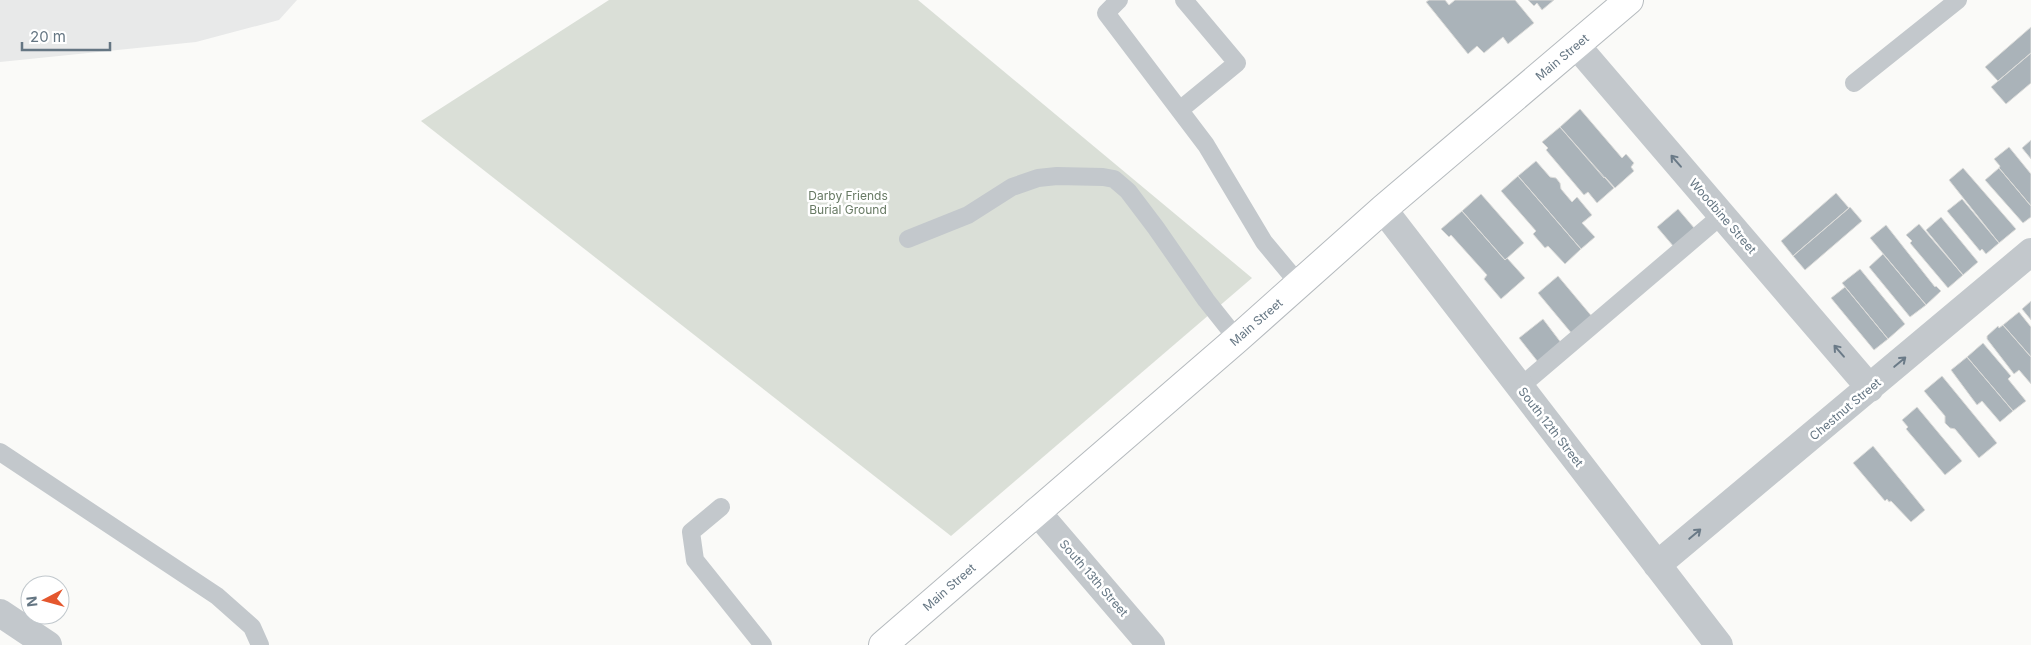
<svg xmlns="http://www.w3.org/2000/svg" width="2031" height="645" viewBox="0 0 2031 645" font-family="Inter,sans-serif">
<rect width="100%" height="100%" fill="#fafaf8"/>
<path fill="#e8e9e9" d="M0,0H297L279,20L196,42L0,62Z"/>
<path fill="#dadfd7" d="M609,0H918L1252,278L951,536L421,121Z"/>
<path fill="#aab3b9" stroke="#dcdcda" d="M1429,0H1445L1449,5L1455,0H1515L1534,23L1508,44L1503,37L1484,53L1477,46L1468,54L1426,2Z
M1528,0H1554L1542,10L1537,3L1534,6Z
M2031,27V53L1998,81L1985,67Z
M2031,53V83L2006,104L1991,87Z
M1580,109L1622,158L1626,154L1634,163L1631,167L1634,171L1615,188L1605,177L1604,178L1560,127Z
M1560,127L1614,188L1597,203L1588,192L1584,195L1546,150L1548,148L1542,142Z
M2031,140V159L2022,148Z
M2009,147L2031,174V206L1999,168L2000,166L1994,159Z
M1536,161L1550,177L1556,178L1560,183L1561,189L1572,202L1577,197L1592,215L1582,223L1595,237L1581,249L1518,176Z
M1963,168L2016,229L1999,243L1949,180Z
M1999,168L2031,206V217L2023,223L1985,180Z
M1518,176L1581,249L1565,264L1548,246L1545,248L1533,234L1536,231L1501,191Z
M1836,193L1849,208L1793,256L1781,241Z
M1481,194L1524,243L1505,260L1462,211Z
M1962,199L1999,243L1986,254L1982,249L1980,251L1947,211Z
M1850,207L1862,221L1805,270L1793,256Z
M1678,209L1695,229L1674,247L1657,227Z
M1462,211L1505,260L1507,258L1525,278L1501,299L1484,279L1487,275L1451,235L1449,237L1441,229Z
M1941,217L1978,262L1963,275L1926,230Z
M1919,224L1963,275L1948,288L1910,243L1912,241L1906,235Z
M1886,225L1935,287L1936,286L1941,291L1926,305L1870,238Z
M1883,254L1926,305L1910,317L1869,267Z
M1860,269L1905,324L1888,339L1842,283Z
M1558,276L1594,319L1573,335L1538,293Z
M1845,287L1888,339L1874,350L1831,298Z
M2031,301V320L2022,309Z
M2019,312L2031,327V357L2003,325Z
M1543,319L1562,344L1538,362L1519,338Z
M2003,325L2031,357V384L2019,370L2014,374L1987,339V336L1998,326L1999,328Z
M1983,343L2011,376L2008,379L2026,401L2013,411L1967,357Z
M1967,357L2013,411L2000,422L1982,401L1977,405L1951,370Z
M1942,376L1997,443L1979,458L1955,429L1950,428L1945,423V416L1924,391Z
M1917,407L1962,461L1945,475L1906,429L1908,427L1902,420Z
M1873,446L1925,510L1911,522L1891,501L1889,502L1887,499L1885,501L1853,463Z"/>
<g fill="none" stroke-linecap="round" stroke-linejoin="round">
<defs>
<path id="primary" d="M883,645L1237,339L1383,209L1629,0"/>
</defs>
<use href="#primary" stroke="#b5babe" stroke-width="30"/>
<path stroke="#c3c8cc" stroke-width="18" d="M1119,0L1106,13L1206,145L1264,242L1299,284
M1854,83L1958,0
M1181,109L1237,63L1184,0
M908,239L968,215L1012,187L1038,178L1057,176L1103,177L1114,179L1128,191L1156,228L1206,300L1237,339
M1520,387L1722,215
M0,452L217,596L252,627L260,645
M721,507L691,532L695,560L763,645"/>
<path stroke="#c3c8cc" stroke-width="28" d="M1576,45L1870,388
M1383,209L1719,645
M1036,511L1151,645
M1657,565L2031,252
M0,613L48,645"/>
<use href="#primary" stroke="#fff" stroke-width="28"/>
</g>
<defs><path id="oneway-shaft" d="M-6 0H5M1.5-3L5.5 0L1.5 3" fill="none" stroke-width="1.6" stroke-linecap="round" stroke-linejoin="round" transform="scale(1.25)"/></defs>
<g stroke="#6a7a87">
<use href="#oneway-shaft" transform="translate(1676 161) rotate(-131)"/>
<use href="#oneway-shaft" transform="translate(1839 351) rotate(-131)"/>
<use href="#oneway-shaft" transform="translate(1900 362) rotate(-40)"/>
<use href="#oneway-shaft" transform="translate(1695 534) rotate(-40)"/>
</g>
<g text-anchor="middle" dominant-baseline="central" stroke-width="5" stroke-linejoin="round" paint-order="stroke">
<g font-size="12" fill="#657683" stroke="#fff">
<text transform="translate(1562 57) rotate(-40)">Main Street</text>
<text transform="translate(1723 216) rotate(49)">Woodbine Street</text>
<text transform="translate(1256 322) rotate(-41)">Main Street</text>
<text transform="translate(1845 409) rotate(-40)">Chestnut Street</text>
<text transform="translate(1551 427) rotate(52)">South 12th Street</text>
<text transform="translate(1094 578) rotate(49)">South 13th Street</text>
<text transform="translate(949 587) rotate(-41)">Main Street</text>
</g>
<g font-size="12" fill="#687a64" stroke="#fff">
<text x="848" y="195">Darby Friends<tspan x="848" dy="14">Burial Ground</tspan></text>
</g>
</g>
<g transform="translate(45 600) rotate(264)"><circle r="24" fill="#ffffff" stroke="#c1c8cd"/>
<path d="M0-4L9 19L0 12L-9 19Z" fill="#e4572e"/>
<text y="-8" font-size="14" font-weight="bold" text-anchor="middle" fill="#657683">N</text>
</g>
<path d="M22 42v8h88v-8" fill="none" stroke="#657683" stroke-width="2.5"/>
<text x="30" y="42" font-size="15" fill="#657683" stroke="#ffffff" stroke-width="4" paint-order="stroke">20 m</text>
</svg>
